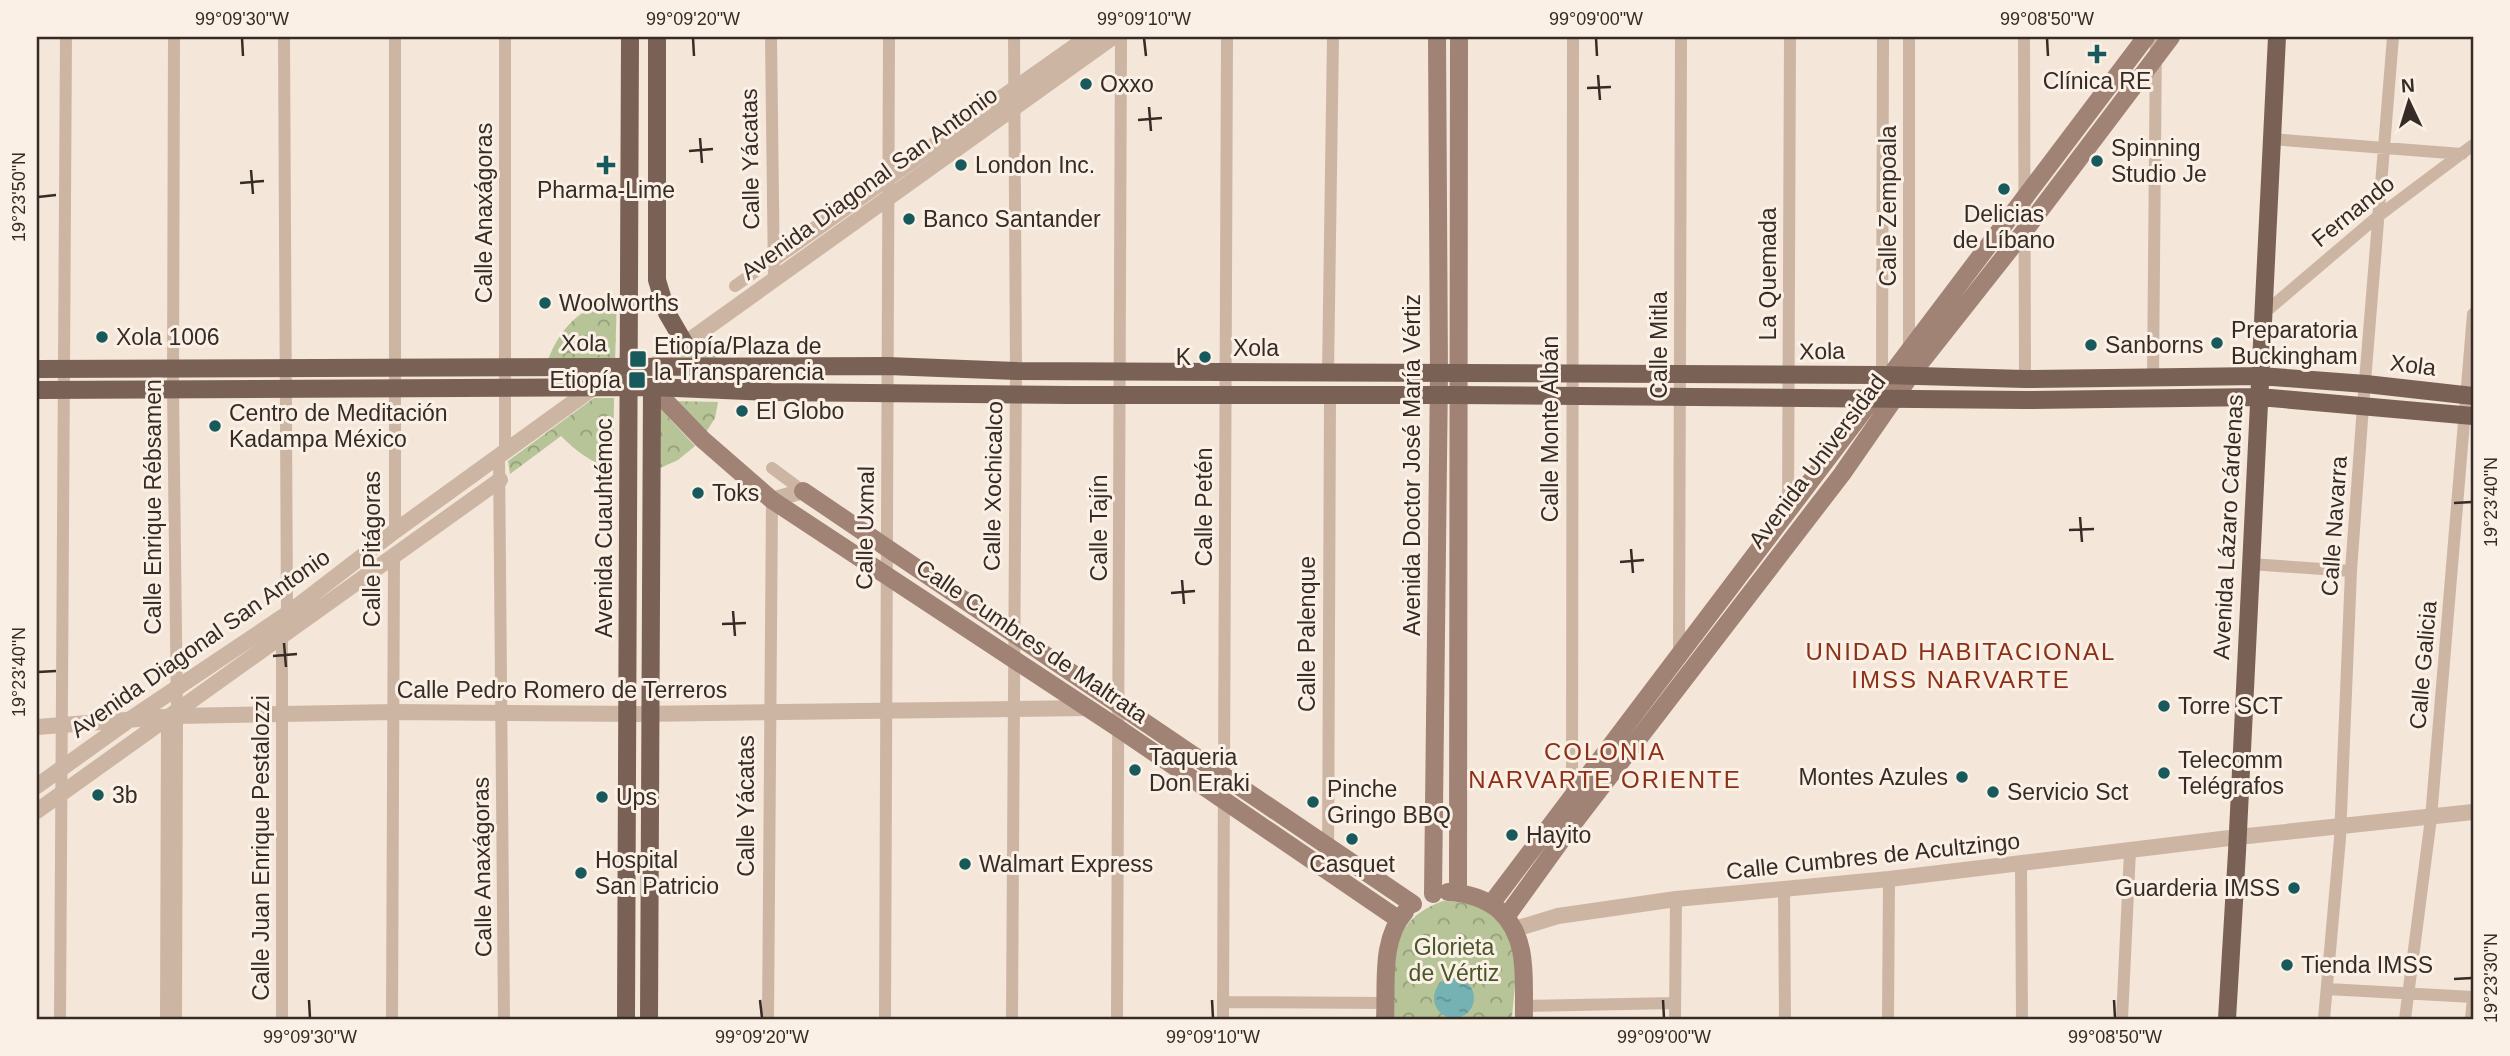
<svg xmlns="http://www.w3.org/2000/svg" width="2510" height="1056" viewBox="0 0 2510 1056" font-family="Helvetica,sans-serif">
<defs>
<pattern id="forest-crowns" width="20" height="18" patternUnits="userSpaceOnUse" patternTransform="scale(1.75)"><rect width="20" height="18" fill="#b6c497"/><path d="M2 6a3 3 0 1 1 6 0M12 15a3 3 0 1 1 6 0" fill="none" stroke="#959f7b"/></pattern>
<pattern id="water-ripples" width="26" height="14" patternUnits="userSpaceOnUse" patternTransform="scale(1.75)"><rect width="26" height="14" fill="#75b2b3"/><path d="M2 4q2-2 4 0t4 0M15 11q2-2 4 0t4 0" fill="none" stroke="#619191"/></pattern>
</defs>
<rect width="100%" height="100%" fill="#f4e6d9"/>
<path fill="url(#forest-crowns)" d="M617,297L615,362H547C562,324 579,310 617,297Z
M708,338L719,363H670Z
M594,398H614L613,470C591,462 577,452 561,436L510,474L508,461Z
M671,401L718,402L715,418L705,434Z
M656,404L695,446L678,460L658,469Z
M1443,901C1478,901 1508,917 1515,954C1518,972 1513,1000 1512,1019H1392C1395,967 1384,922 1443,901Z"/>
<path fill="url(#water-ripples)" d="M1434 998a20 20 0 1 1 40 0a20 20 0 1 1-40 0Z"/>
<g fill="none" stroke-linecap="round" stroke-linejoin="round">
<path stroke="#cdb5a4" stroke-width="12" d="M174,37L173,389L177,716L176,1019
M284,37L287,614
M505,37V452
M771,37L774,281
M2024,37L2025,379
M2271,139L2462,154
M735,286L773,259
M2263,314L2377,217L2473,145
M1909,351V37
M1328,373L1333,37
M1882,375L1883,37
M2153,379L2156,37
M499,456L504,1019
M772,468L803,491
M1788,511L1790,37
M395,531V37
M2250,564L2351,571
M1679,653L1681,37
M1572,799L1573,37
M2021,864L2022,1019
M1328,872L1330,396
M1784,889L1785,1019
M2327,989L2473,997
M1223,1002L1386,1003
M1524,1006L1675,1003
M60,1019L66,37
M166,1019L167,717
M282,1019V634
M392,1019L394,554
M768,1019L772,500
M885,1019L889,37
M1012,1019L1016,371L1014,37
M1117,1019L1121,37
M1223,1019L1227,37
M1675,1019L1676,899
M1888,1019L1889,879
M2122,1019L2130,851
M2324,1019L2340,838L2351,571L2363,406L2393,37
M2405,1019L2431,818L2473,314
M2471,1019L2473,998"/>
<path stroke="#cdb5a4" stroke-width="16" d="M773,259L1088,37
M652,367L1113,37
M772,500L803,491
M37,727L177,716L394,712L641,714L1087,708
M37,786L132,718L287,614L395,531L593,388L628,368
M37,811L500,480
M1515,929L1558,916L1676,899L1889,879L2238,837L2473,812"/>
<path stroke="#a08375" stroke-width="18" d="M652,387L702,439L772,500L1118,728L1398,919
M803,491L1413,904
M1448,892C1467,893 1484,898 1499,910C1530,938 1523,981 1524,1019
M1458,893L1459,37
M1433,894L1439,374L1437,37
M1491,904L2146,37
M1506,917L1576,820L1842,474L1910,376L2026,229L2171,37
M1385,1019C1387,984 1380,940 1405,912"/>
<path stroke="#7a6156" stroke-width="18" d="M657,37V280L667,313L685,344
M37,369L888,366L1016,371L1882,375L2025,379L2260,376L2366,384L2473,396
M37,390L652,387L771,392L1070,395H1457L2025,400L2259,397L2473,416
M626,1019L630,37
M649,1019L652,387
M2227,1019L2237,852L2277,37"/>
</g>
<path fill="none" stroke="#372b26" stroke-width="2.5" d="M242,38L243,56M693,38L694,56M1144,38L1146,56M1596,38L1597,56M2047,38L2048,56M1598,75L1600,100M1587,88L1611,87M1149,107L1151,131M1138,120L1162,118M700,138L702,163M689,151L713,149M251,170L253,194M240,183L264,181M38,197L56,195M2454,503L2472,502M2080,517L2082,542M2069,530L2094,529M1631,549L1633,573M1620,562L1644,560M1182,580L1184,604M1171,593L1195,591M733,611L735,636M722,624L746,623M284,643L286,667M273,656L297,654M38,672L56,671M2454,979L2472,978M309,1000L310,1018M760,1000L762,1018M1212,1000L1213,1018M1663,1000L1664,1018M2114,1000L2115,1018"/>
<g fill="#185a5c" stroke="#fbf0e5" stroke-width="2.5">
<path d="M2093.5 43.5h7v7h7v7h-7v7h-7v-7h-7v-7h7z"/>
<circle cx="1086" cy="84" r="7"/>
<circle cx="2097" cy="161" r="7"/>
<path d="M602.5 154.5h7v7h7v7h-7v7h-7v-7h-7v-7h7z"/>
<circle cx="961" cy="165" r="7"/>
<circle cx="2004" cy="189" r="7"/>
<circle cx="909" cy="219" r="7"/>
<circle cx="545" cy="303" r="7"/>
<circle cx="102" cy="337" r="7"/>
<circle cx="2217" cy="343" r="7"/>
<circle cx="2091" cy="345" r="7"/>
<circle cx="1205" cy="357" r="7"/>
<rect x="629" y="350" width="18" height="18" rx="3.5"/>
<rect x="628" y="371" width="18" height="18" rx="3.5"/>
<circle cx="742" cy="411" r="7"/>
<circle cx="215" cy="426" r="7"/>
<circle cx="698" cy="493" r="7"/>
<circle cx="2164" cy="706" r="7"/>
<circle cx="1135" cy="770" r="7"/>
<circle cx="2164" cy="773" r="7"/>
<circle cx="1962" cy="777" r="7"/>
<circle cx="1993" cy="792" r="7"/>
<circle cx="98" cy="795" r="7"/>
<circle cx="602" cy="797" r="7"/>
<circle cx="1313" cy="802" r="7"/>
<circle cx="1512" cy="835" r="7"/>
<circle cx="1352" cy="839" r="7"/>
<circle cx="965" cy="864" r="7"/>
<circle cx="581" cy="873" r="7"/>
<circle cx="2294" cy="888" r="7"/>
<circle cx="2287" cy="965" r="7"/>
</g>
<g text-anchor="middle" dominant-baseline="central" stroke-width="6" stroke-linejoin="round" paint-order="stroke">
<g font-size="23" fill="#372b26" stroke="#fbf0e5" text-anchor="start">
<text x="2097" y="81" text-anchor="middle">Clínica RE</text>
<text x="1100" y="84">Oxxo</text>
<text x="2111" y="148">Spinning<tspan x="2111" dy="26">Studio Je</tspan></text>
<text x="975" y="165">London Inc.</text>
<text x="606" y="190" text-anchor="middle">Pharma-Lime</text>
<text x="2004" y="214" text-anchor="middle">Delicias<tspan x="2004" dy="26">de Líbano</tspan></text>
<text x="923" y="219">Banco Santander</text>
<text x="559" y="303">Woolworths</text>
<text x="2231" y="330">Preparatoria<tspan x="2231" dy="26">Buckingham</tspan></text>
<text x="116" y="337">Xola 1006</text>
<text x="2105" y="345">Sanborns</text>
<text x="654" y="346">Etiopía/Plaza de<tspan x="654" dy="26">la Transparencia</tspan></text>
<text x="1191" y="357" text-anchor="end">K</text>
<text x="621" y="380" text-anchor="end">Etiopía</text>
<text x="756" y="411">El Globo</text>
<text x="229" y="413">Centro de Meditación<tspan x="229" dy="26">Kadampa México</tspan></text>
<text x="712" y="493">Toks</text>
<text x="2178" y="706">Torre SCT</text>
<text x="1149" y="757">Taqueria<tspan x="1149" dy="26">Don Eraki</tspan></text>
<text x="2178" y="760">Telecomm<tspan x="2178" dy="26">Telégrafos</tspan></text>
<text x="1948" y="777" text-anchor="end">Montes Azules</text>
<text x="1327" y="789">Pinche<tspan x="1327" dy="26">Gringo BBQ</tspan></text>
<text x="2007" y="792">Servicio Sct</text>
<text x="112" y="795">3b</text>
<text x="616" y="797">Ups</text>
<text x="1526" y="835">Hayito</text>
<text x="595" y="860">Hospital<tspan x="595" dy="26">San Patricio</tspan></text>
<text x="979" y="864">Walmart Express</text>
<text x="1352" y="864" text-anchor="middle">Casquet</text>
<text x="2280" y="888" text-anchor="end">Guarderia IMSS</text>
<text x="2301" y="965">Tienda IMSS</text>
</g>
<g font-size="23" fill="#372b26" stroke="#fbf0e5">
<text transform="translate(750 159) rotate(-91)">Calle Yácatas</text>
<text transform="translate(869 183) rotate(-36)">Avenida Diagonal San Antonio</text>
<text transform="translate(1888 206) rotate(-90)">Calle Zempoala</text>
<text transform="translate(2353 211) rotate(-39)">Fernando</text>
<text transform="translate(484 213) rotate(-90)">Calle Anaxágoras</text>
<text transform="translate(1768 274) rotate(-90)">La Quemada</text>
<text transform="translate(584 343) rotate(1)">Xola</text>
<text transform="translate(1659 345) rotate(-90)">Calle Mitla</text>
<text x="1256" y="348">Xola</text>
<text transform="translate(1822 351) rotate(-1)">Xola</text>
<text transform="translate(2413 365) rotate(7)">Xola</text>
<text transform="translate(1550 429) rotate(-90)">Calle Monte Albán</text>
<text transform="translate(1817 461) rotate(-53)">Avenida Universidad</text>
<text transform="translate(1412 465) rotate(-90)">Avenida Doctor José María Vértiz</text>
<text transform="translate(993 486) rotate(-89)">Calle Xochicalco</text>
<text transform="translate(153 507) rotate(-90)">Calle Enrique Rébsamen</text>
<text transform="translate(1204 507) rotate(-90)">Calle Petén</text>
<text transform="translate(2334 526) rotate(-86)">Calle Navarra</text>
<text transform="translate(2228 527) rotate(-87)">Avenida Lázaro Cárdenas</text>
<text transform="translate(604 528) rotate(-90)">Avenida Cuauhtémoc</text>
<text transform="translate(865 528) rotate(-89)">Calle Uxmal</text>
<text transform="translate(1099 528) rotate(-90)">Calle Tajín</text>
<text transform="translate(372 549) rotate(-90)">Calle Pitágoras</text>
<text transform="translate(1307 634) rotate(-90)">Calle Palenque</text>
<text transform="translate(1032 641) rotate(34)">Calle Cumbres de Maltrata</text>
<text transform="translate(200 643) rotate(-35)">Avenida Diagonal San Antonio</text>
<text transform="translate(2423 665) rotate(-85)">Calle Galicia</text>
<text x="562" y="690">Calle Pedro Romero de Terreros</text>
<text transform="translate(746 806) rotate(-90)">Calle Yácatas</text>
<text transform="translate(261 848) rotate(-90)">Calle Juan Enrique Pestalozzi</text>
<text transform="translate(1873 856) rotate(-6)">Calle Cumbres de Acultzingo</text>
<text transform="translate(482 867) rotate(-91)">Calle Anaxágoras</text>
</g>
<g font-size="23" fill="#475728" stroke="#fbf0e5">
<text x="1454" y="947">Glorieta<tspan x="1454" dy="26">de Vértiz</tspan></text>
</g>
<g font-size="24" letter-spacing="2" fill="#8d3018" stroke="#fbf0e5">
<text x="1961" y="651">UNIDAD HABITACIONAL<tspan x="1961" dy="28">IMSS NARVARTE</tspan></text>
<text x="1605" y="751">COLONIA<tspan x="1605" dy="28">NARVARTE ORIENTE</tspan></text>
</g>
</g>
<rect width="2510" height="1056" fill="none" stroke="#fbf0e5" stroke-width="77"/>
<g transform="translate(2409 102) rotate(356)" stroke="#fbf0e5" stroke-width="5" paint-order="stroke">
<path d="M0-5L12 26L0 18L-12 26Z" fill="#372b26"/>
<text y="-10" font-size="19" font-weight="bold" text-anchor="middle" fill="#372b26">N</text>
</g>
<rect x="38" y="38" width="2434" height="980" fill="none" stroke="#372b26" stroke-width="2.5"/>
<g font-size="18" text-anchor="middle" fill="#372b26">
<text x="242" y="25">99°09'30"W</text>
<text x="693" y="25">99°09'20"W</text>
<text x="1144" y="25">99°09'10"W</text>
<text x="1596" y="25">99°09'00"W</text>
<text x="2047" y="25">99°08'50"W</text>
<text transform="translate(19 197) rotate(-90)" y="6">19°23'50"N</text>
<text transform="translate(2491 502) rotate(-90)" y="6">19°23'40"N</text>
<text transform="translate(19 672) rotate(-90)" y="6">19°23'40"N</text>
<text transform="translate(2491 978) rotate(-90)" y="6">19°23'30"N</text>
<text x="310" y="1043">99°09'30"W</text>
<text x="762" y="1043">99°09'20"W</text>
<text x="1213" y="1043">99°09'10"W</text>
<text x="1664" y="1043">99°09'00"W</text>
<text x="2115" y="1043">99°08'50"W</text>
</g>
</svg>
